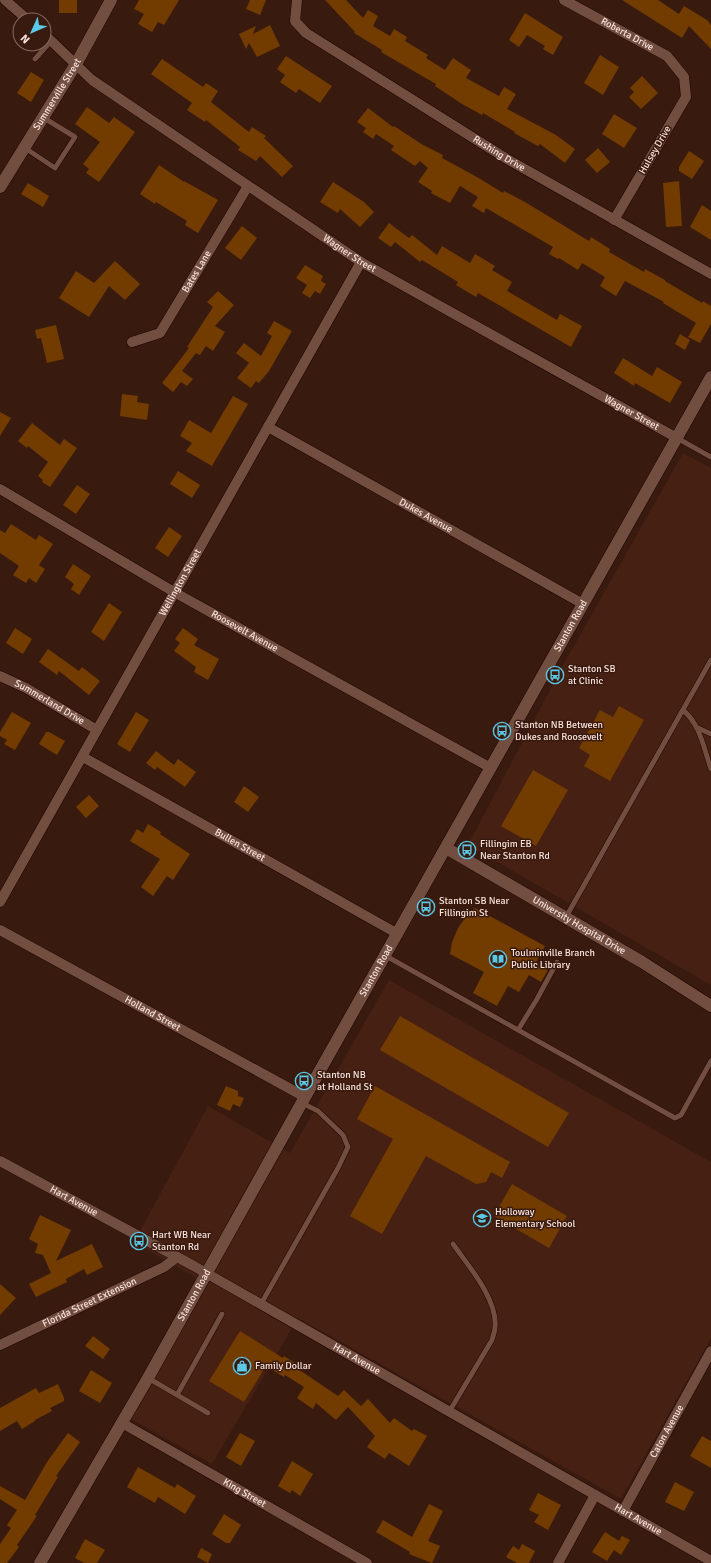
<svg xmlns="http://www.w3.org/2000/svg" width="711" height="1563" viewBox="0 0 711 1563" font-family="Signika,sans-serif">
<rect width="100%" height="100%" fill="#391a0f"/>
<path fill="#462013" d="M683,453L711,468V985L471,847L470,841L562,667Z
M389,980L711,1162V1338L621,1499L298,1318L212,1464L129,1418L205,1283L134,1242L208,1106L290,1153Z"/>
<path fill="#723c00" d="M59,0H77V13H59Z
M139,0H179L164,25L158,22L152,32L138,24L144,14L134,9Z
M250,0H266L260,15L246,9Z
M325,0H346L363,18L368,10L378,16L373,26L390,36L394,29L407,37L405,41L428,55L426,58L445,70L453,58L471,70L466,78L499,96L504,87L516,94L507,109L556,135L575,149L565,163L540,144L538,146L514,133L515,132L483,113L482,115L462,104L435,86L436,84L381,52L382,50L354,33L355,32Z
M622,0H658L679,14L684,6L707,20L711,25V49L689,26L682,38Z
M525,13L563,37L553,55L543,49L545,46L527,35L519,47L509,40Z
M270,25L280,46L257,57L249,43L246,49L239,34L256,26L253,34Z
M600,55L619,67L603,95L584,83Z
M286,56L332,86L320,103L299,89L296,93L280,82L285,75L277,69Z
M162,59L203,87L206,83L218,91L211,102L249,132L252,127L266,136L264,138L293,166L282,177L260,156L256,161L238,150L240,147L206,120L205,122L187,110L192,103L151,74Z
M31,72L44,80L31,102L17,93Z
M642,76L658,93L641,109L629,97L634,92L630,88Z
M87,107L109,123L114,117L135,132L99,182L86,173L89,169L83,164L100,142L75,124Z
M368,108L393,127L394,126L423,145L443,155L442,158L477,177L503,193L504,191L525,202L589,241L591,237L610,249L609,252L644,272L645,269L665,280V281L702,303L703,301L711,306V324L700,343L688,337L696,323L663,303L664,302L625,281L616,296L600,286L605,277L582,263L578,270L559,258L558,259L549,254L553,247L486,208L484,213L472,206L478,197L460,186L450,203L431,193L432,191L418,182L428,168L420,161L415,166L391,150L394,146L376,134L373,139L363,132L366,128L357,122Z
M614,114L637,128L624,148L602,134Z
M598,148L610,162L597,173L585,160Z
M689,151L704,161L692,179L679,171V167Z
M159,165L184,182V181L218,200L198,233L185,225L187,221L156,202L155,204L140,194Z
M679,181L682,226L666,227L663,183Z
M333,182L364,202L374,212L360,227L340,209L338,213L320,202Z
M28,183L49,196L43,207L21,194Z
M702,205L711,211V240L690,227Z
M389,223L409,238L412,235L437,255L442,246L470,263L475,254L495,266L492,270L512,282L507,291L557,320L560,314L582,326L571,347L478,293L476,297L456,285L458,282L422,260L420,262L395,242L391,247L378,238Z
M242,226L257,238L241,260L225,248Z
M115,261L140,284L125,300L109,286L89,317L59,298L76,271L94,283Z
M305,265L323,276L321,281L326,284L320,294L315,291L310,298L302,293L307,285L296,278Z
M218,291L234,305L215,326L225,332L213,351L206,346L200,355L196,353L182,371L193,379L187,386L181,382L173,392L162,383L189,348L187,347L213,307L207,302Z
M274,321L292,331L269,371L259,383L256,381L251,388L237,378L249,363L236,353L244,343L261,356L272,336L267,333Z
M56,325L64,359L47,363L41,338L37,339L35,330Z
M680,334L690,340L685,350L675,344Z
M623,358L652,376L657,367L682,382L670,403L635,383L634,386L614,373Z
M122,394L138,396L137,402L149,404L147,420L120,416Z
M233,396L248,404L212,466L186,451L192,443L180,436L189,420L211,433Z
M0,412L11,418L0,436Z
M32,423L60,445L64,439L77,448L50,487L42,482L43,480L38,476L48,462L28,446L27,448L18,441Z
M178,471L200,485L192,498L170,484Z
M77,485L90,494L76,514L63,505Z
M11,524L36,540L39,535L53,544L39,565L45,569L36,583L29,578L26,583L13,575L19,566L0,553V530L5,533Z
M169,527L182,536L168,557L155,548Z
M73,564L91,576L79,595L71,589L74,584L65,577Z
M109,603L122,612L104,641L91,632Z
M15,628L32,639L23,654L6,643Z
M183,628L198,639L194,645L219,659L208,680L194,672L196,667L174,651L180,643L175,639Z
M48,649L79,671L82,667L100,681L89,695L59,671L57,675L39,662Z
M619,706L644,720L610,781L584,766L590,755L579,748L600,710L613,717Z
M12,712L31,723L15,750L4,744L7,740L0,736V732Z
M136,712L149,720L130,752L117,744Z
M46,732H49L65,741L57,755L39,744Z
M156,751L174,765L178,759L196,772L185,787L157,767L155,770L146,763Z
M533,770L568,790L536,846L501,826Z
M244,786L259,797L248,812L234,802Z
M89,795L99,806L86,818L76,807Z
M148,824L161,832L160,834L190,854L173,880L167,876L153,896L141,887L160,859L130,841L137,829L143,833Z
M475,908L545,946L535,964L548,970L541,982L529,975L519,992L508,986L497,1006L473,993L484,972L450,954L452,942L458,928L468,914Z
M400,1016L569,1113L548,1147L380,1050Z
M226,1086L238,1091V1096L244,1098L240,1107L233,1104L230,1111L217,1105Z
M375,1086L510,1162L502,1178L491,1172L486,1182L476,1184L426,1156L382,1234L350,1216L393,1139L357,1119Z
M512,1184L567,1216L549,1248L494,1216Z
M40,1215L71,1230L56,1261L92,1244L103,1267L87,1275L84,1269L66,1279L67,1282L36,1297L29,1284L51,1273L43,1255L35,1253L38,1244L29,1239Z
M0,1284L16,1298L0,1315Z
M240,1331L283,1358L284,1356L300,1366L298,1369L338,1396L344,1390L361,1406L368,1399L390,1423L394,1418L412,1431L414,1429L427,1436L409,1466L389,1453L385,1459L367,1447L375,1436L348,1407L336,1420L316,1403L313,1409L297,1398L304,1387L285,1375L284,1377L266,1366L244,1402L209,1381Z
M93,1336L110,1349L103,1359L85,1346Z
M91,1370L112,1383L100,1403L79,1391Z
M58,1384L64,1398V1401L50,1408L52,1411L35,1420V1421L22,1429L17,1421L0,1431V1408L36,1388L39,1393Z
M68,1433L80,1442L56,1476L58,1477L35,1515L37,1516L17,1545L19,1547L7,1563H0V1544L11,1528L7,1525L17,1510L0,1499V1486L25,1500L47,1462Z
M240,1433L255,1441L241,1466L226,1457Z
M702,1436L711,1441V1468L690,1456Z
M292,1461L313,1474L300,1496L292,1490L290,1493L278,1486Z
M138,1467L175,1488L177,1484L196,1496L185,1514L158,1497L155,1503L127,1487Z
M675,1482L694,1492L684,1511L665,1502Z
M538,1493L561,1505L548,1530L534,1522L539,1515L529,1510Z
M429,1504L443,1511L428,1541L440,1546L432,1563L409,1554L410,1552L376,1532L383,1520L412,1537Z
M224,1514L241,1525L230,1543H226L212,1534Z
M605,1532L619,1541L622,1536L630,1540L621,1555L614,1550L607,1561L592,1552Z
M85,1539L105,1550L97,1563H84L75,1558Z
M522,1544L535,1551L529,1563H517L506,1557L513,1546L519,1550Z
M201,1548L212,1554L208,1563L197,1557Z"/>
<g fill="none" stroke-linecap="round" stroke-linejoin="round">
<defs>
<path id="service" d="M35,59L51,41
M25,148L55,168L75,137L44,118
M677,438L711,457
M683,710C700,724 704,749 711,769
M696,727L711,734
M566,917L711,660
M386,956L675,1118L681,1115L711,1061
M518,1030L537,999L557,962
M261,1304L338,1168L348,1147L343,1135L318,1111L302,1103
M148,1378L208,1413
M177,1395L222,1314
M449,1412L492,1340C493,1336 495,1331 495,1327C498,1300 468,1265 453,1244"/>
<g id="minor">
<path d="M5,0L28,20"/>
<path id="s1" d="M297,0L295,21L306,33L507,159L711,274"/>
<path id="s2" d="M564,0L667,56L684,77L686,97L614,220"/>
<path id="s3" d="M44,34L92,80L361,262L677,438"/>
<path id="s4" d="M132,342L160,333L248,186"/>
<path id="s5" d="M268,427L583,604"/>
<path id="s6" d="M0,489L174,592L491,768"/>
<path id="s7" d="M0,676L26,688L97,730"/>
<path id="s8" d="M83,757L398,934"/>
<path id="s9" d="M0,902L361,262"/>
<path id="s10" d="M0,930L305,1097"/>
<path id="s11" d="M0,1161L192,1265L711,1561"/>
<path id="s12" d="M0,1345L164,1267L177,1257"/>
<path id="s13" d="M122,1423L367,1563"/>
<path id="s14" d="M623,1511L711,1351"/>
<path d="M558,1563L595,1495"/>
</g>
<g id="tertiary">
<path id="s15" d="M0,187L76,64L111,0"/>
<path id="s16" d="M446,848L642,962L711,1006"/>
<path id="s17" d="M40,1563L148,1378L305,1097L711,377"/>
</g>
</defs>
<use href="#service" stroke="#1f0400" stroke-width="6"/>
<use href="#minor" stroke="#1f0400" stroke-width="11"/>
<use href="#tertiary" stroke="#1f0400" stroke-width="13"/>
<use href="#service" stroke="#724e41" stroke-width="5"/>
<use href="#minor" stroke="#724e41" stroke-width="10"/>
<use href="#tertiary" stroke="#724e41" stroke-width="12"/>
</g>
<defs>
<symbol id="bus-ring" viewBox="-11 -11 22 22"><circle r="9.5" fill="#391a0f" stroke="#5bc8e6" stroke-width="1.5"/><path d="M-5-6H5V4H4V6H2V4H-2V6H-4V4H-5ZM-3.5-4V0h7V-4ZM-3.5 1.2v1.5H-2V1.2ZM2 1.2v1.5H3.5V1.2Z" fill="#5bc8e6"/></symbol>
<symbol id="library-ring" viewBox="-11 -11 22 22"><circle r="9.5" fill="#391a0f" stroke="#5bc8e6" stroke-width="1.5"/><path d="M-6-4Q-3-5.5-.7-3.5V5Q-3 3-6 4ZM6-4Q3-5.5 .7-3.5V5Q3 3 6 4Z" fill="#5bc8e6"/></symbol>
<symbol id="school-ring" viewBox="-11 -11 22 22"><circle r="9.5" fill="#391a0f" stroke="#5bc8e6" stroke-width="1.5"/><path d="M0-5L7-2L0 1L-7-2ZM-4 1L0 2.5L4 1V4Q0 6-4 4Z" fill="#5bc8e6"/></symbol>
<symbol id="shop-ring" viewBox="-11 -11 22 22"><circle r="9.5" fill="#391a0f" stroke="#5bc8e6" stroke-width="1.5"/><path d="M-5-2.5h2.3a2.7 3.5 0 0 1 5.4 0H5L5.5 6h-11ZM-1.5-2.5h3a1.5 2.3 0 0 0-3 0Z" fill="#5bc8e6"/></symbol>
</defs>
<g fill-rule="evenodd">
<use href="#bus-ring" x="545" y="665" width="20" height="20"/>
<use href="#bus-ring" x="492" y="721" width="20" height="20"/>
<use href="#bus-ring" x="457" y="840" width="20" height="20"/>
<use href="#bus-ring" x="416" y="897" width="20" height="20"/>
<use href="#library-ring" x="488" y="949" width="20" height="20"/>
<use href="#bus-ring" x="294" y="1071" width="20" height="20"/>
<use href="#school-ring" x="472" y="1208" width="20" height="20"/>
<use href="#bus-ring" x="129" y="1231" width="20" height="20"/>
<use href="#shop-ring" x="232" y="1356" width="20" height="20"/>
</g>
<g text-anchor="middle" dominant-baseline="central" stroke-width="3" stroke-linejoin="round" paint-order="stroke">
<g font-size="10" fill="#f9e2db" stroke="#391a0f">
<text stroke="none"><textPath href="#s2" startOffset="72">Roberta Drive</textPath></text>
<text stroke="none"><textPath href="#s15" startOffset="109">Summerville Street</textPath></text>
<text transform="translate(655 150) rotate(-60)">Hulsey Drive</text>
<text stroke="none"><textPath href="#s1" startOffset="265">Rushing Drive</textPath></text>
<text stroke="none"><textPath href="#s3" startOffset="377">Wagner Street</textPath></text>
<text stroke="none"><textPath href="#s4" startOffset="101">Bates Lane</textPath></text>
<text stroke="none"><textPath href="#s3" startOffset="701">Wagner Street</textPath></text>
<text stroke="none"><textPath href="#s5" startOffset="181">Dukes Avenue</textPath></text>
<text stroke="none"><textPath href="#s9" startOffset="367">Wellington Street</textPath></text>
<text stroke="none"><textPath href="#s17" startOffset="1077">Stanton Road</textPath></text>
<text stroke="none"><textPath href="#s6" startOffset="283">Roosevelt Avenue</textPath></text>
<text stroke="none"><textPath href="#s7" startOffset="56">Summerland Drive</textPath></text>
<text stroke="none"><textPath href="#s8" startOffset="180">Bullen Street</textPath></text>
<text stroke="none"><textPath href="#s16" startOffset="154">University Hospital Drive</textPath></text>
<text stroke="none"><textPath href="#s17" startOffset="681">Stanton Road</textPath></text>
<text stroke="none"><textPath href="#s10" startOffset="174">Holland Street</textPath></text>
<text stroke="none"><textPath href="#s11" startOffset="84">Hart Avenue</textPath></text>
<text stroke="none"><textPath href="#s17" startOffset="309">Stanton Road</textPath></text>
<text stroke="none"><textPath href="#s12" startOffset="99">Florida Street Extension</textPath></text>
<text stroke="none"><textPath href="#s11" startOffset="408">Hart Avenue</textPath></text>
<text stroke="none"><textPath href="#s14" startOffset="91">Caton Avenue</textPath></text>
<text stroke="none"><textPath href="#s13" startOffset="141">King Street</textPath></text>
<text stroke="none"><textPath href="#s11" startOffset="732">Hart Avenue</textPath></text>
</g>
<g font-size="10" fill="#f9e2db" stroke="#391a0f" text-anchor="start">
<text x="568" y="669">Stanton SB<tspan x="568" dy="12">at Clinic</tspan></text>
<text x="515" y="725">Stanton NB Between<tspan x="515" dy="12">Dukes and Roosevelt</tspan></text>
<text x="480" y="844">Fillingim EB<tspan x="480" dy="12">Near Stanton Rd</tspan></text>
<text x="439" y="901">Stanton SB Near<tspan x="439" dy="12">Fillingim St</tspan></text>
<text x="511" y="953">Toulminville Branch<tspan x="511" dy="12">Public Library</tspan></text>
<text x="317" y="1075">Stanton NB<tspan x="317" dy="12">at Holland St</tspan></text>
<text x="495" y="1212">Holloway<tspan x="495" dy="12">Elementary School</tspan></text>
<text x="152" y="1235">Hart WB Near<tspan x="152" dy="12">Stanton Rd</tspan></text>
<text x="255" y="1366">Family Dollar</text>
</g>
</g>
<g transform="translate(32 32) rotate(225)"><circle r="19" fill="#391a0f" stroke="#866a61"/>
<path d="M0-3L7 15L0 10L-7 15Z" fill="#5bc8e6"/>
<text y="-6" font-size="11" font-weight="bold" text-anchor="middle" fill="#f9e2db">N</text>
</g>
</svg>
